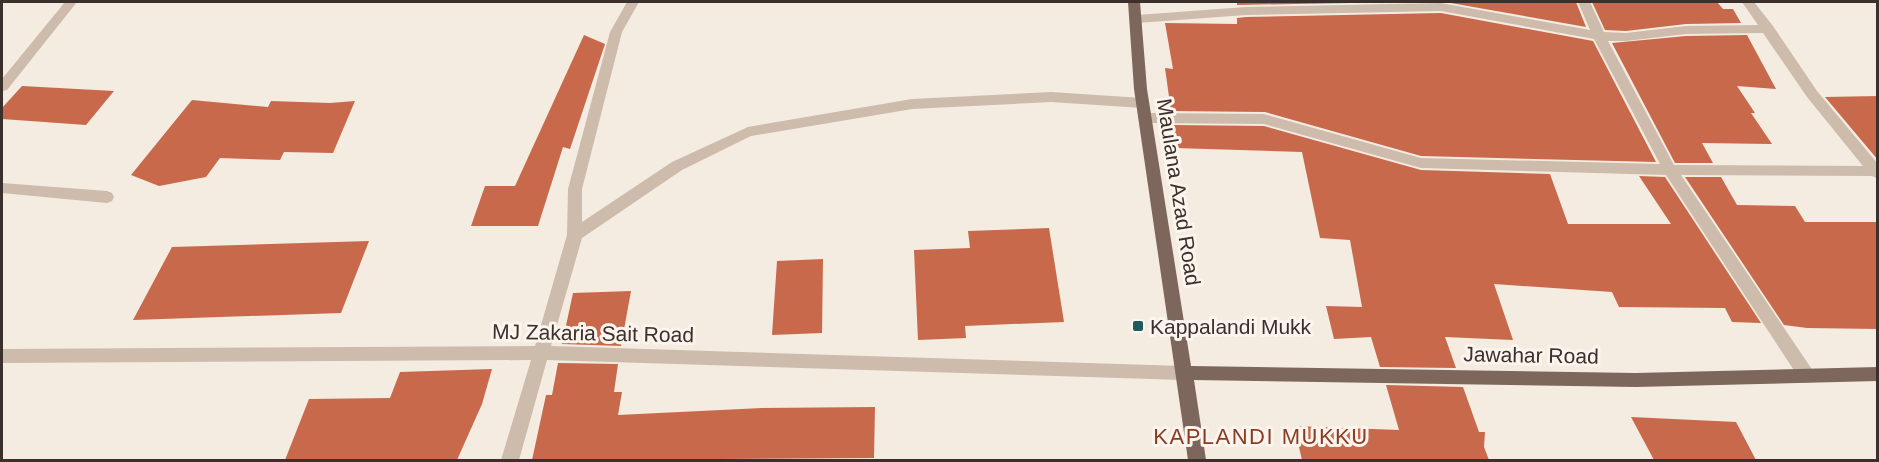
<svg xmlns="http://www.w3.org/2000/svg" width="1879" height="462" viewBox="0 0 1879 462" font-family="Helvetica,sans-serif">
<rect width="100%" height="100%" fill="#f4ebe1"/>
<path fill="#c8694b" d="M1237,2H1404L1237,5Z
M1445,2H1576L1586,27Z
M1592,2H1717L1723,9H1733L1741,23L1686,24L1626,31L1605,30Z
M1441,13L1593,41L1656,162L1421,156L1265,112L1171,111L1165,68L1173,69L1165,23L1237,24V18L1246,17Z
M584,35L605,44L570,149L563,147L538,226H471L485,186H515Z
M1747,35L1776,89L1737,86L1755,113H1751L1772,144L1702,143L1713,163H1675L1612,43L1686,36Z
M22,86L114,91L86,125L2,119V108Z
M1878,96V160L1825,97Z
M192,100L268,107L271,101L330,103L355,101L333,153L284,152L280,160L220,158L206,177L159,186L131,175Z
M1172,125L1264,126L1421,170L1550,174L1568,224H1671L1639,176L1665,177L1761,323L1732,322L1725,308L1619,307L1612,292L1494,284L1513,340L1445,337L1456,368L1380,367L1371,337L1334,339L1326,306L1362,307L1350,240L1320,238L1302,152L1175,148Z
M1685,177H1721L1737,205L1795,206L1805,222H1878V329L1807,328L1784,325Z
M1049,228L1064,322L965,326L966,338L918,340L914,250L970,248L968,231Z
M369,241L341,313L133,320L172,247Z
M823,259L822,333L772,335L777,261Z
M631,291L621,346L562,344L573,293Z
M558,363L618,364L614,392H622L618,415L762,408L875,407L874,458L532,460L546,395H552Z
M492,369L482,404L457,460H285L309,399L390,398L400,372Z
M1386,385L1463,387L1479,432H1485L1484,447L1489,460H1302L1294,426L1399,430Z
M1631,417L1736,422L1756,460H1654Z"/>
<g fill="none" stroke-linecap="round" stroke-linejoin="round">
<path fill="#cdbbac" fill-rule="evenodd" d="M65,2H77L7,90L2,91V79Z
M627,2H639L622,32L582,189V222L672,162L748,127L912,99L1051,92L1142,98L1149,103L1142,108L1051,102L912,109L751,136L682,170L582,238L551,346L1183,366L1189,368L1191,373L1189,378L1183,380L547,360L519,460H501L531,360L2,363V349L535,346L567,235L568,189L610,32Z
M1578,2H1590L1604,32L1626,33L1686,26L1758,25L1742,2H1754L1773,26L1817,91L1878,164V179L1872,176L1681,175L1813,371L1815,376L1813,381L1807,383L1801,381L1666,175L1421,168L1264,124L1146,123L1139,118L1146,113L1264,114L1421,158L1660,164L1594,39L1441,11L1246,15L1137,23L1131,19L1137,15L1246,7L1441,3L1590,30ZM1763,33L1807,97L1863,166L1674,165L1608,41H1626L1686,34Z
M2,183L107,191L112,193L114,197L112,201L107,203L2,193Z"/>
<path fill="#7d675c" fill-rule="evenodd" d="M1128,2H1140L1147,89L1191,366L1636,373L1878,367V381L1636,387L1194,380L1206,460H1188L1134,89Z"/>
</g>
<rect fill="#1f5a5e" stroke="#fbf5ee" stroke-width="2" x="1132" y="320" width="12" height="12" rx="3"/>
<g text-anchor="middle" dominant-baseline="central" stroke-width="6" stroke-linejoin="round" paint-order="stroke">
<g font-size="21" fill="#3b302b" stroke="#fbf5ee">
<text transform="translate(1179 192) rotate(81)">Maulana Azad Road</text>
<text transform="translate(593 333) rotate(1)">MJ Zakaria Sait Road</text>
<text transform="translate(1531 355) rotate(1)">Jawahar Road</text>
</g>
<g font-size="21" fill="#3b302b" stroke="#fbf5ee" text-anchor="start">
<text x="1150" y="326">Kappalandi Mukk</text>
</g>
<g font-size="22" letter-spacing="1.5" fill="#8c3b22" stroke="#fbf5ee">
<text x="1261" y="436">KAPLANDI MUKKU</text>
</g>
</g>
<rect width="1879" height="462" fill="none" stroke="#3b302b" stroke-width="6"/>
</svg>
